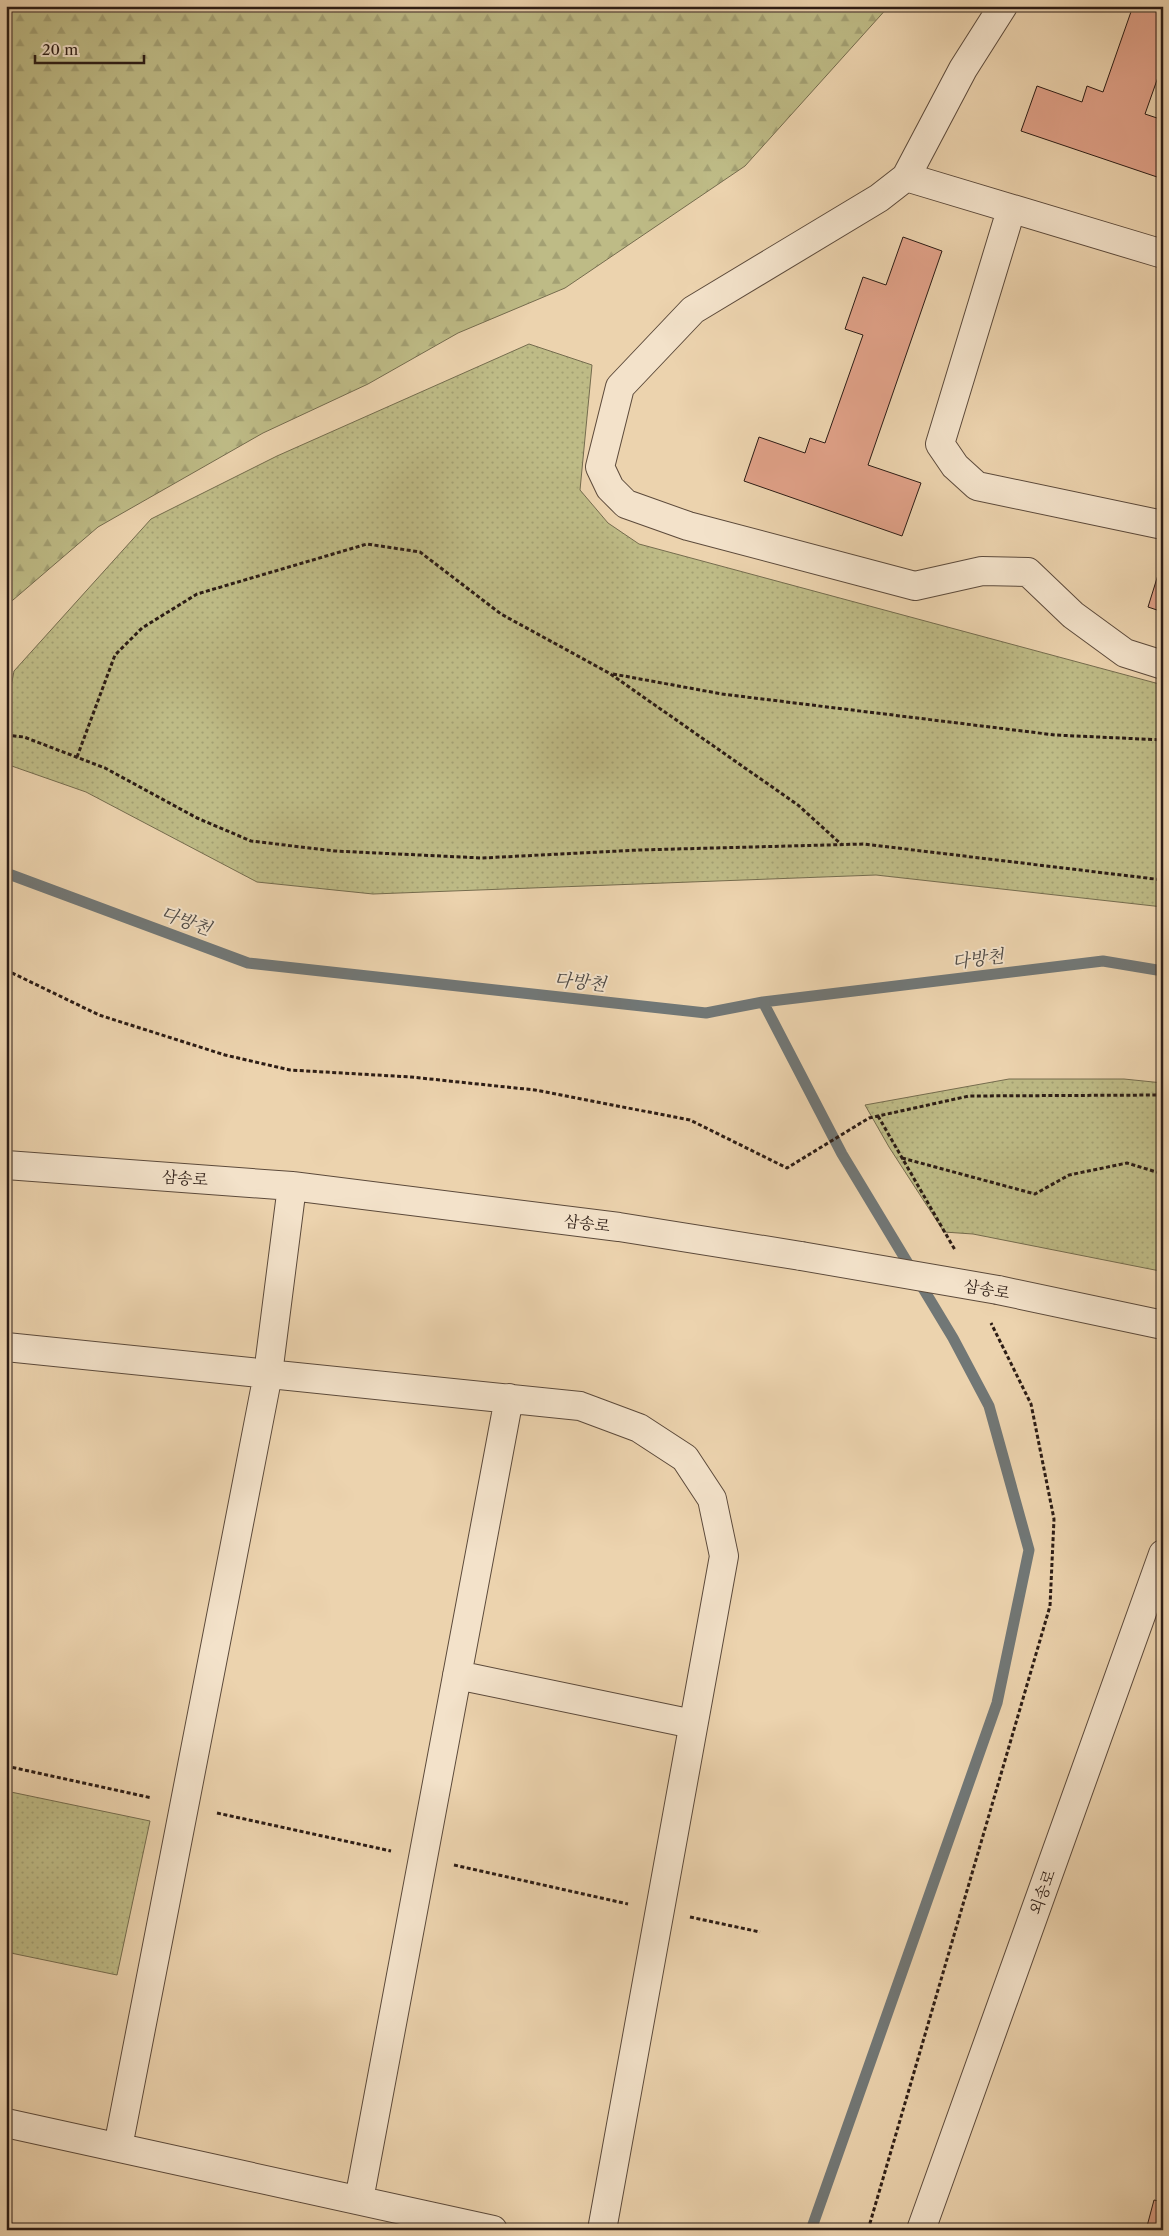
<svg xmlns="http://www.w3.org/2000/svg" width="1169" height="2236" viewBox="0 0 1169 2236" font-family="'Libre Caslon Text','Noto Serif KR',serif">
<defs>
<pattern id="forest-firs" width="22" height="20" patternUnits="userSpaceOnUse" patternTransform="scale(1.25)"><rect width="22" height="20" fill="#bebb86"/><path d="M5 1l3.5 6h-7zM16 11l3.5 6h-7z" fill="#a3a073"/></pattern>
<pattern id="park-dots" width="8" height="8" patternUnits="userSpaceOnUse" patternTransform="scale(1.25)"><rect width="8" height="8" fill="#bebb86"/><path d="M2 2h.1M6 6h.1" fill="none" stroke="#a3a073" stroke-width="1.8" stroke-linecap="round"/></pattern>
</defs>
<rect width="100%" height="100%" fill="#ecd3ae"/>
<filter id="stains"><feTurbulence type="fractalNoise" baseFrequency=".004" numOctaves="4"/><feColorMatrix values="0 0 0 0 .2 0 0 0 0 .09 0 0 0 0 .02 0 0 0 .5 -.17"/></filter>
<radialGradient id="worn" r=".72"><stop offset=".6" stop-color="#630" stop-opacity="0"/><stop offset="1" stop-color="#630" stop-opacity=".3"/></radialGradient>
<path fill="url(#forest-firs)" stroke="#756c4e" d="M6,6H889L745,166L565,288L458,333L368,384L263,433L98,527L6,606Z"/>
<path fill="url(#park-dots)" stroke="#756c4e" d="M529,344L592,365L580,490L608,523L639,544L1163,685V907L876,875L373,894L257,882L86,792L6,764V713L14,671L151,519L277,456Z
M1009,1079H1124L1163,1083V1270L1160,1271L973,1234L944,1232L889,1147L865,1105Z
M6,1791L150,1821L117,1975L6,1952Z"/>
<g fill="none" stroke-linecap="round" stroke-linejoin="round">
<path stroke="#717776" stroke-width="11" d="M6,873L248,963L706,1013L763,1002L1103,961L1163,971
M763,1002L842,1154L953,1338L989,1406L1029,1550L997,1703L811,2230"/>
</g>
<path fill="#e0a188" stroke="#2c1c15" d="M1133,6H1163V63L1145,114L1163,120V179L1021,131L1037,86L1082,102L1087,86L1103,92Z
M903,237L942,251L868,465L921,483L902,536L744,481L759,437L805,453L810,438L825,443L863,335L845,329L863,277L886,285Z
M1162,562H1163V612L1148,607Z
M1154,2200L1163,2202V2230H1146Z"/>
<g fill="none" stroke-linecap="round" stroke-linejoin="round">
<defs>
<path id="minor" d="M1003,6L963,69L906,177L879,198L693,310L620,387L600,467L610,488L626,504L688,526L915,586L982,571L1028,572L1073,615L1125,653L1163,665
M906,177L1163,254
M1011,210L940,444L955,466L977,486L1163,525
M6,1165L292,1186L619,1227L801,1256
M998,1290L1163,1325
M6,1347L580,1406L639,1428L685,1458L712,1499L724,1556L602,2230
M457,1675L693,1724
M6,2123L493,2230
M118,2147L268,1374L292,1186
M359,2200L509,1398
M921,2230L1163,1554"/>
</defs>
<use href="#minor" stroke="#5c4a3b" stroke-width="30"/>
<path stroke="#2c1c15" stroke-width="3" stroke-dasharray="4 2.5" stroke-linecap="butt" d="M613,674L722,694L1055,735L1163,740
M6,735L24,737L105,768L197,818L251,841L335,851L482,858L639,850L864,844L1163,880
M77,757L115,655L142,628L197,594L367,544L420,552L501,614L609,673L798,805L842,845
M6,970L99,1015L225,1055L290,1070L411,1077L535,1090L690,1120L787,1168L869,1118L969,1096L1163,1095
M878,1116L955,1250
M902,1158L1035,1194L1069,1175L1127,1163L1163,1174
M6,1766L152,1798
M217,1813L391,1851
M454,1865L628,1904
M690,1917L760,1932
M868,2230L1050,1606L1054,1519L1031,1404L991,1323"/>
<use href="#minor" stroke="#f3e2ca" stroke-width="28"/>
<defs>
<path id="minor-bridge" d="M801,1256L998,1290"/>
</defs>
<use href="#minor-bridge" stroke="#5c4a3b" stroke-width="30" stroke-linecap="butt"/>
<use href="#minor-bridge" stroke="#f3e2ca" stroke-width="28"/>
</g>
<g text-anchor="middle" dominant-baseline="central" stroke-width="4" stroke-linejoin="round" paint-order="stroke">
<g font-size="16" fill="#2c1c15" stroke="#f3e2ca">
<text transform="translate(185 1178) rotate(4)">삼송로</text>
<text transform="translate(587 1223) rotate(7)">삼송로</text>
<text transform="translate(987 1289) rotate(10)">삼송로</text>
<text transform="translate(1042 1892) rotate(-70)">외송로</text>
</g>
<g font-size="18" font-style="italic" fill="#4e4a46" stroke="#f3e2ca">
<text transform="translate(186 921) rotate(20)">다방천</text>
<text transform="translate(978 959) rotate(-7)">다방천</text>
<text transform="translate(580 982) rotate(6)">다방천</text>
</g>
</g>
<rect width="1169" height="2236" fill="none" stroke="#ecd3ae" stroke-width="25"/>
<rect x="8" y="8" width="1154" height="2221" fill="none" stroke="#2c1c15" stroke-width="2.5"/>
<rect x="12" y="12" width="1144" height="2211" fill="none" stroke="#2c1c15"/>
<path d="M35 55v8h109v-8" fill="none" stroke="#2c1c15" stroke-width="2.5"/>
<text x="42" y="55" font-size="15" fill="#2c1c15" stroke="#f3e2ca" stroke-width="4" paint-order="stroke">20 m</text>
<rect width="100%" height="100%" filter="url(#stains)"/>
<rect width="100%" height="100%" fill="url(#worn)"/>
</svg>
